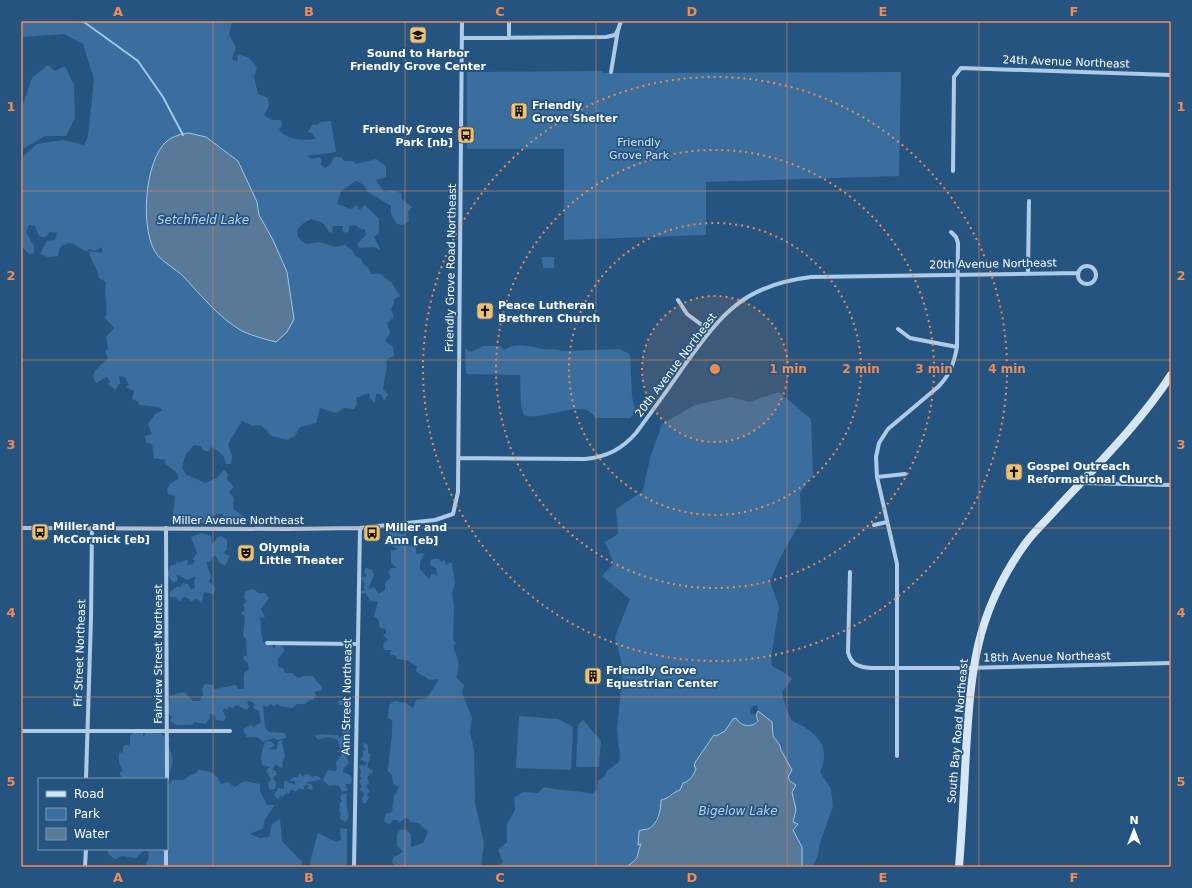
<svg xmlns="http://www.w3.org/2000/svg" width="1192" height="888" viewBox="0 0 1192 888" font-family="'DejaVu Sans',sans-serif">
<rect width="100%" height="100%" fill="#265480"/>
<path fill="#3a6e9e" fill-rule="evenodd" d="M21,21H232L229,35L236,47L232,59L237,62L238,54L249,58L257,67L254,77L258,94L268,98L269,106L264,115L272,120H281L282,125L279,130C286,139 304,141 315,139L313,134L308,132L312,125H317L320,122L331,121L336,152L307,156L312,159L320,157L322,161L320,164L325,168L330,165L334,157H341L344,161H353L356,164L376,159L386,166V177L376,180L384,192L391,190L401,193L402,199L412,207L408,212L409,221L403,225L397,224L391,214V206L368,192L364,185L356,181L341,191L337,204L351,209L357,205L359,210L365,205L379,219V233L374,237L381,250L374,247L360,248L357,244L366,235L365,229L362,230L355,225L349,226V231L346,233L342,230L343,226H333L332,233L329,232L323,223L311,219C298,225 290,234 306,244L320,242L335,247L345,245L352,250L355,256L361,259L363,264L368,267L371,274H380L391,282L400,296L394,299V304L391,309L394,317L387,323L390,333L385,341L393,347L394,356L386,360L387,365L383,389L388,395L384,400L381,394H376L375,403L370,399L369,393L356,398L357,404L354,409L344,408L336,413L320,408L316,423L300,427L295,436L287,440L272,436L261,425L253,426L242,421L228,444L232,456L231,464H226C225,455 219,451 211,447L209,452L203,450L200,446L194,445L186,454L182,466L185,474L205,483L217,478L224,470L228,474L227,479L234,487L229,492L234,498L233,509L249,520L247,521L238,517L234,521L226,520L222,514H216L212,523H186L174,519L173,515L175,496L168,494L167,490L170,484L178,479V474L166,464L165,460L154,458L152,444L146,442L145,436L152,434L148,424L155,414L163,410L159,407L139,405L138,401L132,399L134,391L126,387L129,385L125,377L119,376L120,383L115,390L108,384L110,382L107,377L96,383C88,371 102,366 108,358L105,351L108,349L106,337L114,328L105,318C109,308 103,295 106,282L99,278C98,268 90,261 89,251L102,253V247L95,251L89,249L87,251C73,248 77,238 60,247L58,256L48,257L40,254L47,241L55,240L57,233L50,232L44,238L39,236L35,226L29,225L26,232L34,246V253L29,254L21,246V158L37,144L63,140L84,145L88,136L94,79L83,44L64,34L21,37ZM206,137L238,163H242L239,165L257,202L259,215L273,240L287,272L294,319L224,318C208,301 191,284 174,268C169,263 161,260 158,255C140,228 146,185 156,157Z
M48,65L55,71L65,66L74,85L75,118L66,136H45L21,150V110L32,78Z
M603,71V73L901,72L899,176L706,182V235L564,240V149H467V72Z
M542,257H554V268H543Z
M483,346H500L505,350C514,342 533,347 543,349C549,350 555,348 562,351L619,349L630,354L632,397L636,412L630,418H595C586,396 543,422 524,415L521,406L520,375L466,374L465,348L471,352Z
M779,392L811,419L813,475L800,493L801,521L781,556L770,581L779,607L771,658L772,666L785,673L792,679L782,692L786,708L792,721C816,731 832,746 820,772L831,789L833,806L819,846L818,856L812,867H802V847L793,830L796,824L793,822L796,813L792,798L793,782L788,777L792,770L781,750L782,745L773,736C774,717 761,722 757,708L758,705H756L751,708L750,712L751,713V715L753,713L758,721C750,730 742,724 733,719L725,731L716,736L714,735L696,761L695,773L686,782L682,784L680,790L669,795L665,799L660,808L654,825L646,829L638,845L641,844C635,859 641,857 626,867H496L503,862L498,850L507,842V824L515,810L514,798L523,792L538,793L544,787C560,791 576,790 592,794L597,789L598,781L605,776L607,771L618,763L620,758L617,729L622,679L621,660L615,637L630,599L602,576L614,563L605,542L618,534L616,509L643,491L650,458L662,424L695,405L731,397L749,402Z
M394,529L397,533L404,535L409,539V546L412,545L416,548V554L425,553L420,562V569L429,579L432,573L437,576L436,568L431,565L430,561L433,559H439L441,562L445,560L446,565L451,562L452,564L455,583L452,593L454,606L453,640L456,643L453,647C458,658 461,666 456,677L464,685L462,693L472,718L470,732L474,750L475,803L484,843L481,867H394L392,861L394,857L403,852L397,846V834L400,830H406L411,834V847L423,843L428,832L419,823L410,822L409,819L405,818L399,823L397,820H393L390,824L386,823L384,820L386,814L392,812L394,796L399,787L393,784L392,775L388,771C389,753 393,738 392,720L388,718L389,705L394,701L406,703L413,708L416,700L427,698L439,679L429,680C425,675 420,676 416,671L417,666L406,660L397,659L396,656L389,654L392,650H384L383,644L388,640L383,635L386,633V629L380,628L378,619L374,616L378,602L371,601L365,593L361,594V591L365,590L363,588L365,584L361,578L367,576L364,572L366,568L372,570L374,575L368,589L374,587L379,594L385,590V583L391,577L388,572L391,568H397L391,563V551L398,549L385,542L390,536L389,531Z
M201,533L211,536L212,544L216,539L221,536L227,540V549L223,553L230,556L225,566L219,562L216,556L212,557L211,562H206L211,576L209,582L216,588L213,594L204,592L202,603L197,599L191,601L186,597L182,598L180,602L175,597H170V592L178,586L180,588L183,583L188,584L191,590L195,588L194,581L196,576L187,580L177,574L176,576L178,578L177,581L173,582L167,575L170,566L176,564L177,561L179,563L186,560L188,561L187,565H192L195,561L193,559L197,553L191,537Z
M254,589L258,593H265L269,598L261,609L265,617L260,618C262,628 260,636 265,645L271,644L274,649L277,644L283,646L284,651L278,659V667L283,668L285,673H292L298,678L304,676H313L317,682L322,686V690L314,692L316,695L313,700H310L305,704H297L292,708L280,706L277,704L273,706L271,704L266,707L263,705L265,727L269,732L285,733L286,738L278,740L274,738L263,742L257,737H247L243,729L251,725L254,727L261,722L259,711L253,708L255,704L250,701L247,702L249,707L247,710L236,705L233,709L229,706L227,710L225,708L223,711L226,718L223,721L216,720L215,716L210,713V718L205,724L194,722L192,725H177L170,721L172,717L165,710L164,706L170,699L169,696L184,692L193,701H200L203,695L202,689L205,684L212,685L215,689L236,685L238,689H244V673L249,670L248,663L244,660L243,656H247L246,639L243,636L245,617L241,613L245,610L243,605L247,601L244,598L245,591Z
M344,699L345,702L348,700L350,702L347,707L349,710L348,726L350,729V733H346L349,742L347,744L350,749L346,756L349,763L343,769V772L350,775L352,778L351,784H345L348,790L342,792L339,786L333,785L329,786L323,780L328,770L335,771L337,770L336,762L341,756V752H337L342,748H340L338,740L328,737L318,740L315,736C320,732 332,736 338,735L339,738L344,734L342,733L343,705H339L338,701Z
M519,716L558,719L573,727L571,770L516,768Z
M583,720L601,741L599,767H576L578,725Z
M138,729L143,733V737L148,730H156L170,740L168,744L173,760L168,779H125L120,775V772L123,771L119,763V753L123,752V747L125,745H129L130,748V736Z
M283,740L282,743L285,756L282,764L283,767L280,768L276,764L272,770H275L277,774L273,778L276,782L275,789L270,790L268,784L271,779L266,771L270,767L262,765C260,758 262,749 265,742L270,741L275,745L269,749L274,750L277,749L278,741Z
M364,742L368,746V753L371,755L367,767L373,771L371,775L369,773V776L367,777L369,783L366,786L370,791L367,794L369,798L366,803H363L362,798L365,794L359,789L362,787L359,781L362,778L360,776L361,771L359,767L360,765L365,766L367,763L360,759L363,756V751L366,750L363,746Z
M198,770C211,771 216,773 221,784L227,782L235,787L244,781L260,784V791L267,805H275L265,819L263,828L250,834L260,838L269,837L272,824L280,819L282,841L302,862V867H144L149,858L148,850L143,851L136,858L122,856L115,859L108,854V849H167V785L173,780H183L191,775L196,773Z
M300,773L302,776L307,774L314,778V776H317L322,779L305,783L311,784L313,788L311,790L306,788L309,787L308,785L303,786L305,789L303,790L299,788L296,792L291,789L289,794L286,793L282,797L280,795L279,799L276,798L277,796L274,797L275,792L277,791L278,788L284,789V782L286,781L295,785V781H289L292,778L297,777Z
M342,794H347C346,798 347,812 349,816L346,822L340,819L341,813L339,810L340,803L342,801L340,797Z
M340,828L347,829V867H310V862L318,833L336,842L341,840Z"/>
<path fill="#587998" stroke="#a1c7e7" d="M189,133L206,137L238,161L257,202L259,215L273,240L287,272L294,319L287,332L276,342C265,339 252,336 242,331C219,318 200,294 182,275C175,269 165,263 158,256C139,234 144,160 167,141C173,136 182,134 189,133Z
M758,711L772,722L773,736L780,745L781,750L792,770L788,777L790,781L796,785L792,792L796,810L793,822L798,824L793,830L802,847V867H626C641,857 635,859 641,844L638,845L639,831C643,829 645,830 648,829C658,825 661,809 661,800C668,799 673,792 680,790L683,783C689,782 695,774 696,768L694,766L696,761L714,735L716,736L725,731L733,719L736,718C741,727 752,728 758,721L756,715Z"/>
<g fill="none" stroke-linecap="round" stroke-linejoin="round">
<path stroke="#a1c7e7" stroke-width="2" d="M78,21L84,22L138,61L163,97L183,135"/>
<path stroke="#adcbe6" stroke-width="4" d="M462,38L606,37L615,35L618,30
M509,38V21
M611,72L618,30L621,21
M953,171L954,77L961,68L1171,75
M1078 275a9 9 0 1 1 18 0a9 9 0 1 1-18 0Z
M1028,272L1029,201
M678,300L687,314L710,331
M898,329L910,338L957,347
M458,458L585,459C607,457 622,449 636,433C653,410 670,387 686,363C723,312 745,285 811,277L1078,273
M877,477L905,474
M1081,483L1171,485
M874,525L887,522
M21,528L288,529L360,528L435,520L453,514L458,492L462,21
M166,528L167,779
M850,572L848,652C851,665 859,667 871,668H965L1171,663
M267,643L356,644
M21,731H230
M897,756V564L877,477L876,457L879,443L888,429L938,387C950,375 954,363 957,347L958,243L956,237L951,232
M86,779L91,618L92,528
M85,867L86,849
M166,867V849
M354,867L360,528"/>
<path stroke="#d6e6f6" stroke-width="8" d="M959,867C962,829 964,791 966,752C971,670 975,614 1025,544C1035,530 1048,519 1059,506C1098,464 1140,423 1171,375"/>
</g>
<path fill="none" stroke="#ef8b55" stroke-width="1" stroke-opacity="0.55" d="M213,21V867M405,21V867M596,21V867M787,21V867M979,21V867M21,191H1171M21,360H1171M21,528H1171M21,697H1171"/>
<circle cx="715" cy="369" r="73" fill="#ef8b55" fill-opacity=".12"/>
<g fill="none" stroke="#ef8b55" stroke-width="2" stroke-dasharray="2 4">
<circle cx="715" cy="369" r="73"/>
<circle cx="715" cy="369" r="146"/>
<circle cx="715" cy="369" r="219"/>
<circle cx="715" cy="369" r="292"/>
</g>
<defs>
<symbol id="school-square" viewBox="-11 -11 22 22"><rect x="-9" y="-9" width="18" height="18" rx="4" fill="#efc271" stroke="#265480"/><path d="M0-5L7-2L0 1L-7-2ZM-4 1L0 2.5L4 1V4Q0 6-4 4Z" fill="#111"/></symbol>
<symbol id="building-square" viewBox="-11 -11 22 22"><rect x="-9" y="-9" width="18" height="18" rx="4" fill="#efc271" stroke="#265480"/><path d="M-4-6H4V6H1V3H-1V6H-4ZM-2.5-4.3h1.7v1.8h-1.7ZM.8-4.3h1.7v1.8H.8ZM-2.5-1h1.7V.8h-1.7ZM.8-1h1.7V.8H.8Z" fill="#111"/></symbol>
<symbol id="bus-square" viewBox="-11 -11 22 22"><rect x="-9" y="-9" width="18" height="18" rx="4" fill="#efc271" stroke="#265480"/><path d="M-5-6H5V4H4V6H2V4H-2V6H-4V4H-5ZM-3.5-4V0h7V-4ZM-3.5 1.2v1.5H-2V1.2ZM2 1.2v1.5H3.5V1.2Z" fill="#111"/></symbol>
<symbol id="church-square" viewBox="-11 -11 22 22"><rect x="-9" y="-9" width="18" height="18" rx="4" fill="#efc271" stroke="#265480"/><path d="M-1.2-6h2.4v3.5h3.3v2.4h-3.3V6h-2.4V-.1h-3.3v-2.4h3.3Z" fill="#111"/></symbol>
<symbol id="theatre-square" viewBox="-11 -11 22 22"><rect x="-9" y="-9" width="18" height="18" rx="4" fill="#efc271" stroke="#265480"/><path d="M-5-5.5Q0-4 5-5.5V0Q5 5 0 6Q-5 5-5 0ZM-3.3-2.5H-1v1.5H-3.3ZM1-2.5H3.3v1.5H1ZM-2.8 1Q0 5.5 2.8 1Z" fill="#111"/></symbol>
</defs>
<g fill-rule="evenodd">
<use href="#school-square" x="408" y="25" width="20" height="20"/>
<use href="#building-square" x="509" y="101" width="20" height="20"/>
<use href="#bus-square" x="456" y="125" width="20" height="20"/>
<use href="#church-square" x="475" y="301" width="20" height="20"/>
<use href="#church-square" x="1004" y="462" width="20" height="20"/>
<use href="#bus-square" x="30" y="522" width="20" height="20"/>
<use href="#bus-square" x="362" y="523" width="20" height="20"/>
<use href="#theatre-square" x="236" y="543" width="20" height="20"/>
<use href="#building-square" x="583" y="666" width="20" height="20"/>
</g>
<g text-anchor="middle" dominant-baseline="central" stroke-width="3.5" stroke-linejoin="round" paint-order="stroke">
<g font-size="11" font-weight="bold" fill="#fff" stroke="#265480" text-anchor="start">
<text x="418" y="53" text-anchor="middle">Sound to Harbor<tspan x="418" dy="13">Friendly Grove Center</tspan></text>
<text x="532" y="105">Friendly<tspan x="532" dy="13">Grove Shelter</tspan></text>
<text x="453" y="129" text-anchor="end">Friendly Grove<tspan x="453" dy="13">Park [nb]</tspan></text>
<text x="498" y="305">Peace Lutheran<tspan x="498" dy="13">Brethren Church</tspan></text>
<text x="1027" y="466">Gospel Outreach<tspan x="1027" dy="13">Reformational Church</tspan></text>
<text x="53" y="526">Miller and<tspan x="53" dy="13">McCormick [eb]</tspan></text>
<text x="385" y="527">Miller and<tspan x="385" dy="13">Ann [eb]</tspan></text>
<text x="259" y="547">Olympia<tspan x="259" dy="13">Little Theater</tspan></text>
<text x="606" y="670">Friendly Grove<tspan x="606" dy="13">Equestrian Center</tspan></text>
</g>
<g font-size="11" fill="#fff" stroke="#265480">
<text transform="translate(1066 62) rotate(2)">24th Avenue Northeast</text>
<text transform="translate(993 264) rotate(-1)">20th Avenue Northeast</text>
<text transform="translate(451 268) rotate(-89)">Friendly Grove Road Northeast</text>
<text transform="translate(676 365) rotate(-53)">20th Avenue Northeast</text>
<text x="238" y="520">Miller Avenue Northeast</text>
<text transform="translate(80 653) rotate(-88)">Fir Street Northeast</text>
<text transform="translate(158 654) rotate(-90)">Fairview Street Northeast</text>
<text transform="translate(1047 657) rotate(-1)">18th Avenue Northeast</text>
<text transform="translate(347 697) rotate(-89)">Ann Street Northeast</text>
<text transform="translate(958 731) rotate(-85)">South Bay Road Northeast</text>
</g>
<g font-size="11" fill="#d0e3f5" stroke="#265480">
<text x="639" y="142">Friendly<tspan x="639" dy="13">Grove Park</tspan></text>
</g>
<g font-size="12" font-style="italic" fill="#b8d5ee" stroke="#265480">
<text x="203" y="220">Setchfield Lake</text>
<text x="738" y="811">Bigelow Lake</text>
</g>
</g>
<circle cx="715" cy="369" r="6" fill="#ef8b55" stroke="#265480" stroke-width="2"/>
<g font-size="12" text-anchor="middle" font-weight="bold" fill="#ef8b55" stroke="#265480" stroke-width="3.5" stroke-linejoin="round" paint-order="stroke">
<text x="788" y="373">1 min</text>
<text x="861" y="373">2 min</text>
<text x="934" y="373">3 min</text>
<text x="1007" y="373">4 min</text>
</g>
<rect width="1192" height="888" fill="none" stroke="#265480" stroke-width="44"/>
<rect x="38" y="778" width="130" height="72" fill="#265480" stroke="#7d98b3"/>
<rect x="46" y="791" width="20" height="6" fill="#d6e6f6" stroke="#7d98b3"/>
<text x="74" y="798" font-size="12" fill="#ffffff">Road</text>
<rect x="46" y="808" width="20" height="12" fill="#3a6e9e" stroke="#7d98b3"/>
<text x="74" y="818" font-size="12" fill="#ffffff">Park</text>
<rect x="46" y="828" width="20" height="12" fill="#587998" stroke="#7d98b3"/>
<text x="74" y="838" font-size="12" fill="#ffffff">Water</text>
<g transform="translate(1134 830)" stroke="#265480" stroke-width="3" paint-order="stroke">
<path d="M0-3L7 15L0 10L-7 15Z" fill="#ffffff"/>
<text y="-6" font-size="11" font-weight="bold" text-anchor="middle" fill="#ffffff">N</text>
</g>
<rect x="22" y="22" width="1148" height="844" fill="none" stroke="#ef8b55" stroke-width="1.5"/>
<g font-size="13" text-anchor="middle" font-weight="bold" fill="#ef8b55">
<text x="118" y="16">A</text>
<text x="309" y="16">B</text>
<text x="500" y="16">C</text>
<text x="692" y="16">D</text>
<text x="883" y="16">E</text>
<text x="1074" y="16">F</text>
<text x="11" y="111">1</text>
<text x="1181" y="111">1</text>
<text x="11" y="280">2</text>
<text x="1181" y="280">2</text>
<text x="11" y="449">3</text>
<text x="1181" y="449">3</text>
<text x="11" y="617">4</text>
<text x="1181" y="617">4</text>
<text x="11" y="786">5</text>
<text x="1181" y="786">5</text>
<text x="118" y="882">A</text>
<text x="309" y="882">B</text>
<text x="500" y="882">C</text>
<text x="692" y="882">D</text>
<text x="883" y="882">E</text>
<text x="1074" y="882">F</text>
</g>
</svg>
